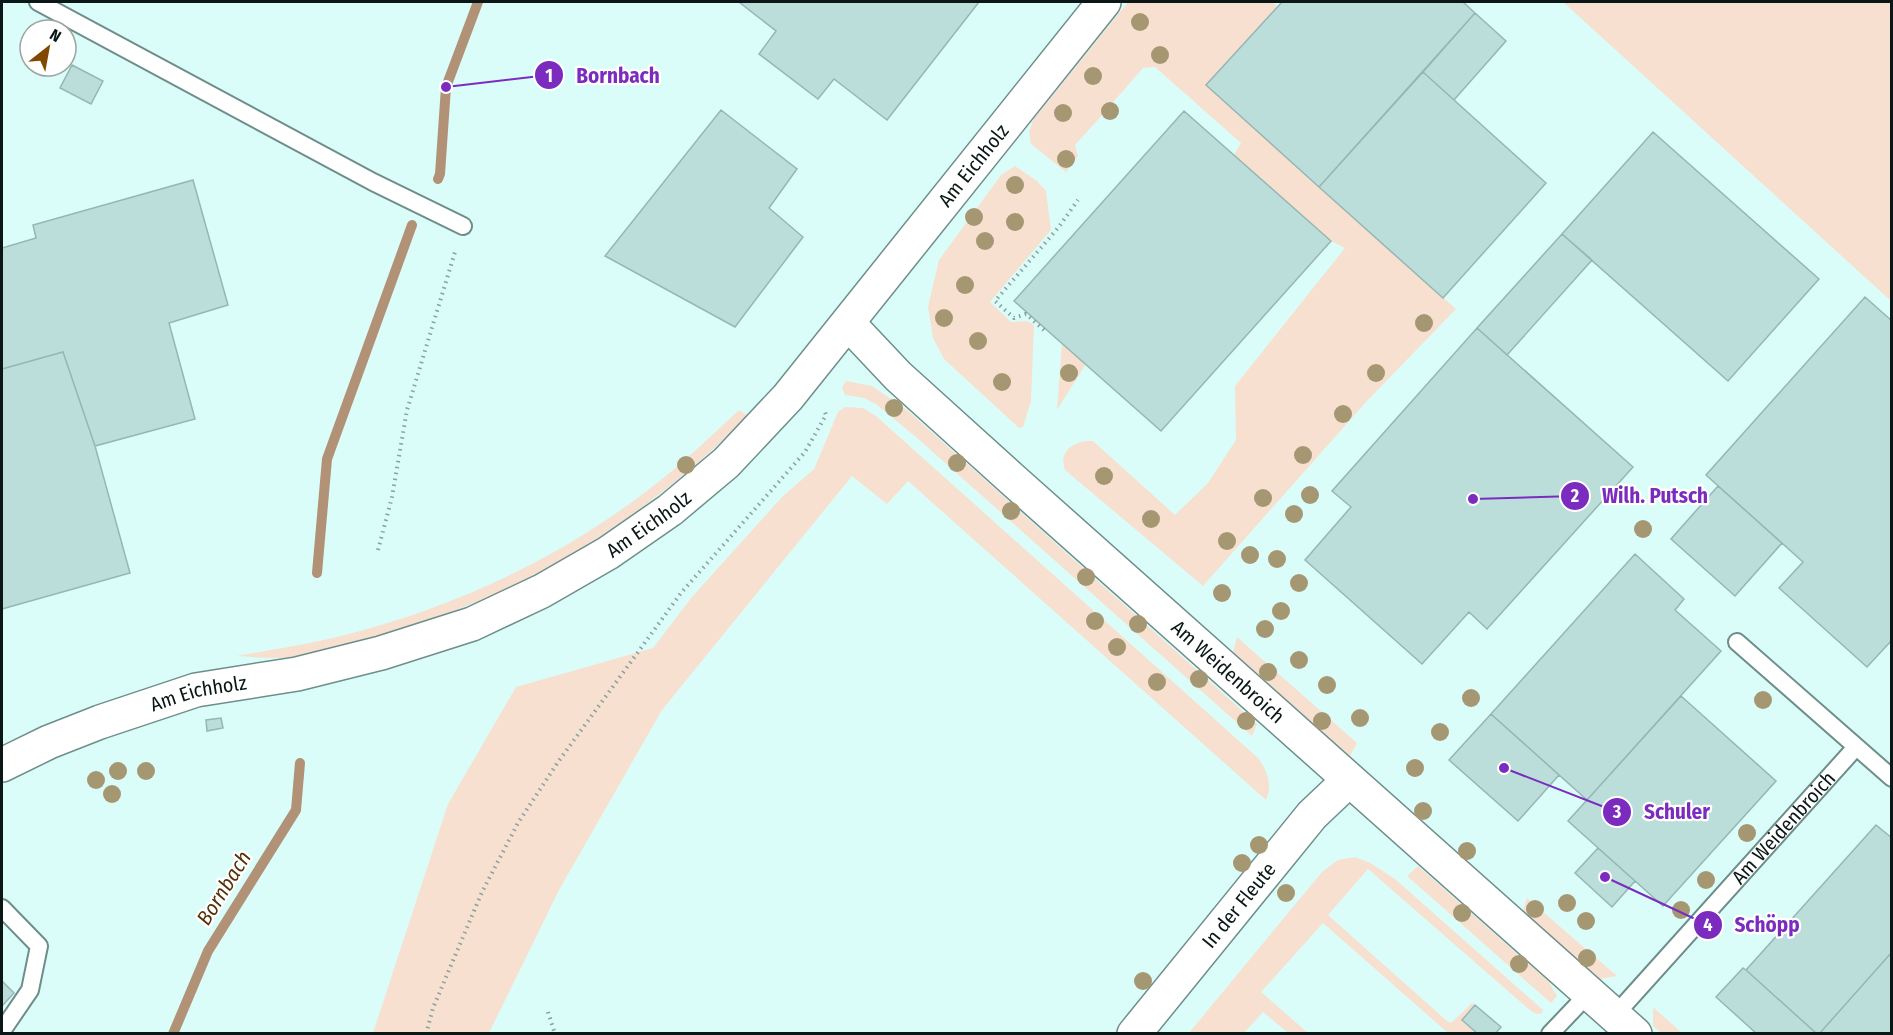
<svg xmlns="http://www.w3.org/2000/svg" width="1893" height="1035" viewBox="0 0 1893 1035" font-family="'Fira Sans Condensed',sans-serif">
<rect width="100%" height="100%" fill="#dbfdfa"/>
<path fill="#f7e0cf" d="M1128,2H1272L1277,6L1207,85L1456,309L1366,402L1203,586L1065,470C1058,450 1075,440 1093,441L1175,515L1208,483L1236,440L1235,386L1345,248L1331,241L1234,155L1241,143L1155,67L1143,68L1109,107L1115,114L1112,118L1105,112L1075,145L1078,156L1066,172L1031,144L1029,132L1033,120Z
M1563,2H1891V301Z
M1015,166L1037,181L1046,191L1051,230L990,302L1011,322L1027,321L1034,325L1031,401L1023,427L1019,428L944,359L933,338L928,307L939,260L1001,175Z
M1062,343L1086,364L1057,410Z
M846,381L872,386L907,410L1257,724L1252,736L916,437L876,404L864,398L845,395L842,388Z
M845,407L863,408L876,416L1258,758C1267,770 1273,785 1266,800L908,481L887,504L852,476L662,710L559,890L489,1033H373L448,804L516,687L653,648L692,597L782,497L814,469L838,412Z
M739,410L747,415C732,430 717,446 701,460C600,547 496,605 366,639C342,645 316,654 290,657C273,659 254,657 236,656C282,648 329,641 374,627C466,600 554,559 632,502C670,475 705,442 739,410Z
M1237,637L1357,743L1350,756L1233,652Z
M1355,857L1370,863L1395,879L1543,1010L1542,1013L1537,1014L1531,1011L1368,869L1328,915L1447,1021L1451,1023L1472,1003L1475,1005L1478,1033H1448L1323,923L1261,992L1308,1033H1288L1263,1012L1244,1033L1188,1034L1322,872L1338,860Z
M1418,866L1549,982L1557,996L1551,1003L1407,876Z
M1527,898L1617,976L1600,979L1523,911Z
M1653,1007L1682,1033H1661L1653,1026Z"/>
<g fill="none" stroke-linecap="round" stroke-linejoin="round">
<path stroke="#b19276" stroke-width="10" d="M438,179L440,174L446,87L478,2
M317,573L327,459L412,225
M173,1034L208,951L296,810L300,763"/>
</g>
<path fill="#bcdedb" stroke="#95b6b3" stroke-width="1.5" d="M739,2H979L887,120L834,79L818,99L759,54L776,31Z
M1282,2H1463L1475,13L1319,187L1206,85Z
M1475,13L1506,41L1454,100L1423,72Z
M72,65L103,81L91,104L60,88Z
M1423,72L1546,183L1443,298L1319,187Z
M721,110L797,169L769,208L803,237L735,327L605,256Z
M1184,111L1331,241L1161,431L1014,301Z
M1653,132L1819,279L1728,381L1562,234Z
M193,180L228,305L169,323L195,419L95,446L63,352L2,369V248L36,238L33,225Z
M1562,234L1592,260L1507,355L1477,328Z
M1865,297L1892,321V640L1867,667L1779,588L1803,562L1706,475Z
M1477,328L1633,467L1487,629L1469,612L1422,664L1305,560L1351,507L1332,491Z
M63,352L95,446L130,573L2,609V369Z
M1718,486L1782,543L1735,596L1671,539Z
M1635,554L1684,599L1675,610L1721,651L1587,800L1491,714Z
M1681,696L1776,781L1663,906L1568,821Z
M1491,714L1559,775L1518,821L1449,760Z
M221,718L223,728L207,731L206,720Z
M1876,825L1892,838V952L1819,1034H1817L1746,970Z
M1598,848L1635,881L1612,907L1575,873Z
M1892,952V1034H1819Z
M1743,968L1746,970L1817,1034H1757L1716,997Z
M2,981L14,993L2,1006Z
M1475,1005L1501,1027L1495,1034H1478L1462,1020Z"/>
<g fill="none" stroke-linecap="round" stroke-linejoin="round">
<defs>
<g id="lane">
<path d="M38,2L373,182L463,226"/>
<path d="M1737,642L1892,778"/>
<path d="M2,908L39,946L30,990L2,1031"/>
<path id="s1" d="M1615,1015L1856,747"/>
<path d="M1550,1034L1589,993"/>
</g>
<g id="street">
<path id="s2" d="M848,323L898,376L1013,480L1635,1034"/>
<path id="s3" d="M1134,1034L1312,815L1349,780"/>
</g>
<g id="secondary">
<path id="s4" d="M2,765L49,742L100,722L196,690L297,674L381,653L472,624L542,591L608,553L670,510L726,463L788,397L1104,2"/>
</g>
</defs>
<use href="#lane" stroke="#6e8e8b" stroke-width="20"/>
<use href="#street" stroke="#6e8e8b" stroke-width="36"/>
<use href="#secondary" stroke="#6e8e8b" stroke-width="36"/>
<path stroke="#88a19f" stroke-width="4" stroke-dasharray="1.5 4.5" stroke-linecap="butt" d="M1044,330L1026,314L1014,318L995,301L1058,228L1078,200
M378,550L392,497L407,410L455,252
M548,1012L555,1034
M426,1034L433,1008L482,892L518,823L558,762L681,593L805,452L826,415L824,409"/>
<use href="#lane" stroke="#fff" stroke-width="16"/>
<use href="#street" stroke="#fff" stroke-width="33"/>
<use href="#secondary" stroke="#fff" stroke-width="33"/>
</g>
<g fill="#a69773">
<circle cx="1140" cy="22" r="9"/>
<circle cx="1160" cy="55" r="9"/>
<circle cx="1093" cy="76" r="9"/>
<circle cx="1110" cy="111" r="9"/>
<circle cx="1063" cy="113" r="9"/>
<circle cx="1066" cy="159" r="9"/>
<circle cx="1015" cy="185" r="9"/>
<circle cx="974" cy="217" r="9"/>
<circle cx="1015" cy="222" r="9"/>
<circle cx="985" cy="241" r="9"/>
<circle cx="965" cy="285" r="9"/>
<circle cx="944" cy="318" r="9"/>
<circle cx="1424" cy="323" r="9"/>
<circle cx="978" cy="341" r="9"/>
<circle cx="1069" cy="373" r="9"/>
<circle cx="1376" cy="373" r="9"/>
<circle cx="1002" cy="382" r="9"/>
<circle cx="894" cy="408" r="9"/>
<circle cx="1343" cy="414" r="9"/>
<circle cx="1303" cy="455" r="9"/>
<circle cx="957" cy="463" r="9"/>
<circle cx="686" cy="465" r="9"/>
<circle cx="1104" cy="476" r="9"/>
<circle cx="1310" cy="495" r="9"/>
<circle cx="1263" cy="498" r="9"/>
<circle cx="1011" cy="511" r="9"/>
<circle cx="1294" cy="514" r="9"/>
<circle cx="1151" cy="519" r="9"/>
<circle cx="1643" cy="529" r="9"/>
<circle cx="1227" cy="541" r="9"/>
<circle cx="1250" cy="555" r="9"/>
<circle cx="1277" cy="559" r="9"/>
<circle cx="1086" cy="577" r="9"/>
<circle cx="1299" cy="583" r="9"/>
<circle cx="1222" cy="593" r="9"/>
<circle cx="1281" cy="611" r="9"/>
<circle cx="1095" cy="621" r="9"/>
<circle cx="1138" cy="624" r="9"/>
<circle cx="1265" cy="629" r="9"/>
<circle cx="1117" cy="647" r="9"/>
<circle cx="1299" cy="660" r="9"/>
<circle cx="1268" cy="672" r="9"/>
<circle cx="1199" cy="679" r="9"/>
<circle cx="1157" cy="682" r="9"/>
<circle cx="1327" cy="685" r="9"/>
<circle cx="1471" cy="698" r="9"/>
<circle cx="1763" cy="700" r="9"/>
<circle cx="1360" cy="718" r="9"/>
<circle cx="1246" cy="721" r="9"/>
<circle cx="1322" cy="721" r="9"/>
<circle cx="1440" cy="732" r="9"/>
<circle cx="1415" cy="768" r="9"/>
<circle cx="118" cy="771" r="9"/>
<circle cx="146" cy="771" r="9"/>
<circle cx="96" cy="780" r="9"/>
<circle cx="112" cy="794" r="9"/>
<circle cx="1423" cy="811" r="9"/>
<circle cx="1747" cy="833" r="9"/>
<circle cx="1259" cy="845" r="9"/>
<circle cx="1467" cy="851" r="9"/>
<circle cx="1242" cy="863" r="9"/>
<circle cx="1706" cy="880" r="9"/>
<circle cx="1286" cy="893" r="9"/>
<circle cx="1567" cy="903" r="9"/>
<circle cx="1535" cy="909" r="9"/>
<circle cx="1681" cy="910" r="9"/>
<circle cx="1462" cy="913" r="9"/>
<circle cx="1586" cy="921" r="9"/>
<circle cx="1587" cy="958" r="9"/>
<circle cx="1519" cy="964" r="9"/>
<circle cx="1143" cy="981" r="9"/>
</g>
<g text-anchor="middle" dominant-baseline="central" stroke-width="4.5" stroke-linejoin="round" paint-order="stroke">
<g font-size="20" fill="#0a1716" stroke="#fff">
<text stroke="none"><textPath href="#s4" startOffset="1182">Am Eichholz</textPath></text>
<text stroke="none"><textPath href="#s4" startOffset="696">Am Eichholz</textPath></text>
<text stroke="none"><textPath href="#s2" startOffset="516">Am Weidenbroich</textPath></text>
<text stroke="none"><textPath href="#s4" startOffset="210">Am Eichholz</textPath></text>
<text stroke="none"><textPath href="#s1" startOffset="252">Am Weidenbroich</textPath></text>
<text stroke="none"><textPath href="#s3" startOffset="166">In der Fleute</textPath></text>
</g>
<g font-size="21" font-style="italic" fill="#573007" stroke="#fff">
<text transform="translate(224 888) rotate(-58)">Bornbach</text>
</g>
</g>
<path fill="none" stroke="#7b2cbf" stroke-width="2" d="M446 87L549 75M1473 499L1575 496M1504 768L1617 812M1605 877L1708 925"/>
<g fill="#7b2cbf" stroke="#fff" stroke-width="2">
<circle cx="446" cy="87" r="6"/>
<circle cx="1473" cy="499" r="6"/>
<circle cx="1504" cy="768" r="6"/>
<circle cx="1605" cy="877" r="6"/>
<circle cx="549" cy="75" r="15"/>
<circle cx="1575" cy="496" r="15"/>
<circle cx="1617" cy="812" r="15"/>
<circle cx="1708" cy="925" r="15"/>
</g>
<g font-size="18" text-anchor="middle" font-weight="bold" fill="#fff">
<text x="549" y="82">1</text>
<text x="1575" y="502">2</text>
<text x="1617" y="818">3</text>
<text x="1708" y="931">4</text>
</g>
<g font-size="21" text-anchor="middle" font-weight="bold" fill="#7b2cbf" stroke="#fff" stroke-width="4.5" stroke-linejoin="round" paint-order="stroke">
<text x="618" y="83">Bornbach</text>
<text x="1655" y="503">Wilh. Putsch</text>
<text x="1677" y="819">Schuler</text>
<text x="1767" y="932">Schöpp</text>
</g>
<rect width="1893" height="1035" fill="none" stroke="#0a1716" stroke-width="6"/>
<g transform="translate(48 48) rotate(31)"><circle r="28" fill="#ffffff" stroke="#9da2a2" stroke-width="1.5"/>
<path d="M0-4.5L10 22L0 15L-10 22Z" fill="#834800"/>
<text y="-9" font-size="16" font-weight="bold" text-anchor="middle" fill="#0a1716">N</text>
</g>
</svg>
